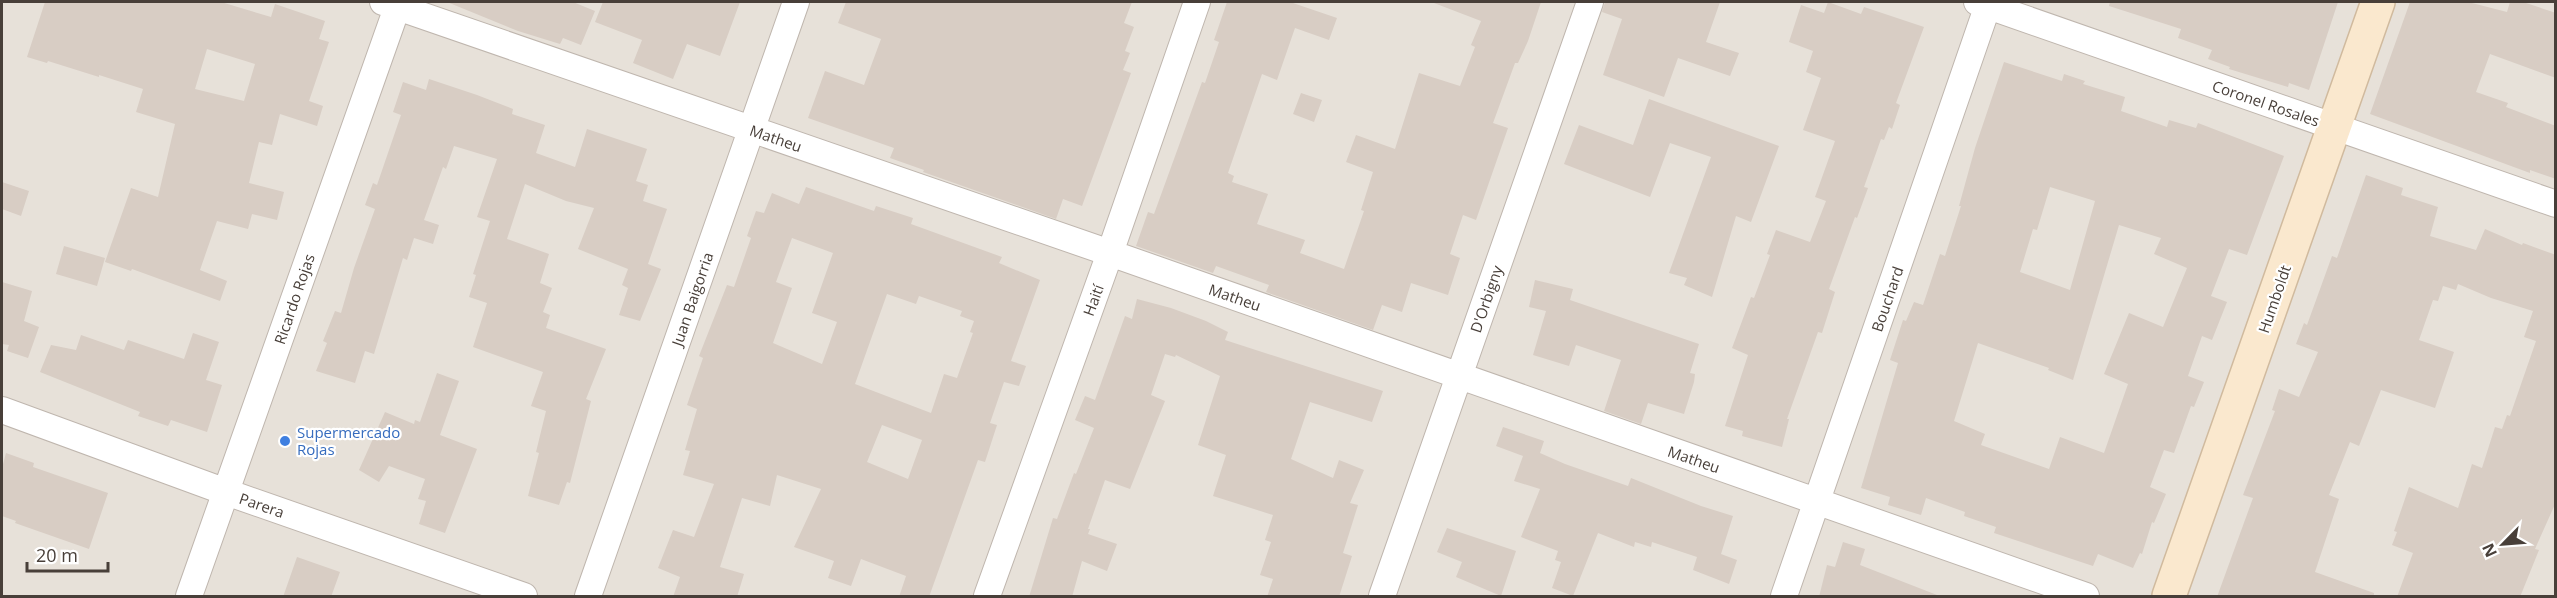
<svg xmlns="http://www.w3.org/2000/svg" width="2557" height="598" viewBox="0 0 2557 598" font-family="'Open Sans',sans-serif">
<rect width="100%" height="100%" fill="#f4f0eb"/>
<path fill="#e7e1d9" d="M2,2H2555V596H2Z"/>
<path fill="#d8cdc4" fill-rule="evenodd" d="M45,2H221L271,17L275,4L325,21L319,39L329,42L309,101L323,106L317,126L280,114L272,145L259,142L249,183L284,192L277,220L252,214L248,229L217,221L200,270L227,281L220,301L132,269L131,271L105,262L131,188L158,197L175,124L136,112L143,89L99,75V77L48,61L47,63L27,57ZM207,49L255,64L244,101L195,89Z
M447,2H573L595,11L581,45L563,38L560,44L518,31Z
M603,2H740L720,56L687,44L673,79L633,63L642,40L595,22Z
M846,2H1132L1124,23L1134,27L1125,51L1130,53L1123,70L1131,73L1082,206L1063,199L1056,219L923,172L924,170L890,158L894,148L808,118L825,71L864,85L881,39L838,23Z
M1227,2H1290L1337,18L1329,40L1295,28L1277,80L1262,74L1228,173L1234,176L1232,182L1268,194L1257,224L1305,240L1300,253L1344,269L1364,211L1361,210L1373,172L1346,162L1356,135L1395,149L1419,73L1460,86L1475,47L1471,45L1481,21L1434,3V2H1541L1528,41L1518,63H1515L1493,123L1508,128L1476,220L1463,215L1450,254L1460,258L1448,295L1411,283L1402,312L1382,305L1373,330L1266,292L1269,285L1216,266L1213,273L1136,246L1148,212L1154,214L1202,82L1205,83L1219,42L1214,40Z
M1605,2H1720L1706,42L1739,53L1730,76L1678,58L1664,97L1603,75L1622,19L1602,12Z
M1828,2L1861,14L1864,7L1924,27L1896,103L1900,105L1892,129L1889,127L1884,140L1881,139L1864,187L1868,188L1857,218L1855,217L1829,289L1835,292L1822,333L1818,332L1787,419H1789L1782,447L1742,436L1743,431L1725,426L1748,355L1732,348L1751,297L1754,298L1770,255L1767,254L1776,230L1810,242L1826,201L1815,197L1835,141L1803,130L1821,78L1806,72L1813,51L1789,42L1801,5L1824,13Z
M2110,2H2338L2309,90L2289,83L2288,87L2229,69L2230,67L2208,59L2212,50L2178,38L2181,29L2109,6Z
M2410,2H2468L2507,12L2510,2H2523L2556,13V78L2490,54L2476,92L2508,103L2506,107L2556,126V179L2530,170V173L2370,114Z
M2004,62L2062,81L2064,74L2085,81L2083,84L2125,97L2121,111L2167,127L2169,120L2196,128L2198,123L2284,156L2247,255L2229,249L2211,296L2227,302L2212,340L2202,336L2188,376L2204,382L2194,407L2191,406L2174,453L2164,450L2150,487L2166,494L2154,523L2152,522L2142,554L2140,553L2133,568L2098,554L2093,566L1994,533L1996,527L1964,516L1965,512L1926,498L1921,515L1888,505L1890,497L1861,488L1898,363L1890,360L1903,320L1906,321L1914,302L1923,305L1940,254L1945,256L1961,206H1959L1975,148ZM2050,187L2095,201L2070,290L2020,272L2033,229L2037,230ZM2119,225L2161,238L2154,254L2187,268L2163,327L2129,313L2104,374L2128,384L2104,453L2060,437L2049,469L1981,445L1985,434L1954,421L1978,343L2049,368L2048,370L2073,380Z
M429,79L477,95L513,109L512,114L545,125L536,153L575,167L587,129L647,149L636,181L648,185L643,201L667,209L648,264L661,269L640,321L619,315L628,288L622,285L628,269L578,249L594,208L566,201L525,184L507,239L549,254L540,283L552,288L543,312L550,315L546,328L606,349L586,399L591,401L570,483L567,482L559,505L528,496L539,453L536,452L546,411L531,406L543,372L473,347L487,303L469,297L476,275L473,274L490,221L477,217L497,159L454,146L446,169L443,167L424,220L439,225L433,244L414,238L407,260L403,258L374,354L365,351L355,383L316,371L327,343L323,341L335,311L341,313L354,268L375,209L365,205L373,183L377,185L401,115L393,112L403,82L426,90Z
M1301,93L1322,100L1314,122L1293,114Z
M1649,99L1779,146L1751,222L1736,216L1712,297L1684,285L1687,278L1669,273L1711,157L1670,143L1650,197L1564,164L1579,125L1633,145Z
M2366,175L2403,188L2401,195L2438,207L2430,236L2476,250L2485,229L2522,245L2523,243L2556,255V502L2535,549L2539,550L2520,597H2397L2413,553L2392,545L2397,532L2394,531L2409,487L2458,508L2472,464L2482,468L2495,427L2502,429L2507,415L2510,416L2536,341L2524,337L2533,311L2491,298L2458,284L2456,290L2443,286L2438,301L2433,300L2419,340L2454,352L2435,408L2381,390L2359,446L2350,442L2329,495L2339,499L2315,572L2374,593V597H2217L2253,498L2243,495L2275,411L2272,410L2279,389L2299,397L2318,352L2296,344L2304,323L2307,325L2332,256L2337,258Z
M2,182L29,191L21,216L2,209Z
M806,187L874,211L876,206L913,218L911,224L1002,257L999,263L1040,280L1011,361L1026,366L1019,386L1004,382L990,423L997,425L985,462L978,460L929,597H899L906,576L861,559L851,586L828,578L834,561L794,547L821,489L777,475L770,506L742,498L720,567L744,574L737,597H673L680,577L658,568L673,530L694,537L714,484L683,475L690,451L685,450L697,409L687,405L703,358L699,356L727,285L734,287L751,238L747,236L756,211L764,213L772,193L799,204ZM792,238L833,253L812,313L837,322L822,364L773,343L792,288L776,282ZM887,294L916,304L919,296L962,311L960,316L974,321L970,332L973,333L957,378L944,374L931,413L855,384ZM882,425L922,440L908,479L867,462Z
M64,246L105,258L97,286L56,274Z
M1535,280L1573,289L1570,300L1699,344L1690,373L1695,374L1694,382L1684,414L1648,403L1641,424L1604,411L1621,360L1576,345L1569,366L1533,355L1546,311L1529,307Z
M2,282L32,291L24,321L39,327L28,358L7,351L9,345L2,344Z
M1137,299L1171,308L1206,321L1228,332L1225,340L1383,391L1372,422L1310,402L1291,459L1333,478L1339,460L1364,470L1350,503L1358,505L1343,553L1352,556L1339,597H1267L1273,579L1260,575L1271,542L1265,540L1273,515L1213,496L1226,455L1198,445L1220,376L1176,355L1175,357L1165,354L1151,395L1165,401L1130,489L1105,480L1088,529H1090L1088,534L1117,544L1107,571L1082,561L1072,597H1029L1053,518L1057,519L1074,473L1076,474L1094,428L1075,420L1085,396L1095,400L1125,316L1132,319Z
M193,333L219,342L206,380L222,385L207,432L171,420L168,426L138,416L140,412L40,372L51,345L76,350L81,335L124,350L128,340L184,359Z
M437,373L459,381L440,435L477,449L445,533L419,524L426,501L418,499L425,479L389,466L379,482L359,470L385,412L414,424L415,420L420,422Z
M1503,427L1544,441L1540,453L1565,464L1628,486L1631,478L1701,506L1733,516L1721,554L1737,560L1729,584L1693,570L1697,557L1652,542L1651,547L1635,542L1634,547L1598,533L1573,596L1552,588L1561,562L1555,560L1558,551L1521,537L1540,489L1514,481L1523,456L1496,446Z
M6,453L34,463L33,467L108,493L89,549L15,523L16,521L2,516V468Z
M1447,528L1516,551L1501,596L1456,577L1462,562L1437,552Z
M1843,542L1865,549L1860,565L1937,595V597H1819L1827,565L1835,567Z
M297,557L340,572L331,597H283Z"/>
<g fill="none" stroke-linecap="round" stroke-linejoin="round">
<defs>
<path id="minor" d="M383,2L1110,253L2086,596
M1977,2L2556,204
M2,410L226,492L524,596
M189,596L399,2
M588,596L796,2
M987,596L1110,253L1197,2
M1382,596L1590,2
M1784,596L1989,2"/>
<path id="secondary" d="M2169,596L2378,2"/>
</defs>
<use href="#minor" stroke="#bfb6ae" stroke-width="28"/>
<use href="#secondary" stroke="#d0ba9e" stroke-width="36"/>
<use href="#minor" stroke="#fff" stroke-width="26"/>
<use href="#secondary" stroke="#fae8ce" stroke-width="33"/>
</g>
<circle fill="#3f7fe0" stroke="#fff" stroke-width="2" cx="285" cy="441" r="6"/>
<g text-anchor="middle" dominant-baseline="central" stroke-width="4.5" stroke-linejoin="round" paint-order="stroke">
<g font-size="15" fill="#483f39" stroke="#fff">
<text transform="translate(2266 103) rotate(19)">Coronel Rosales</text>
<text transform="translate(776 138) rotate(19)">Matheu</text>
<text transform="translate(1235 297) rotate(19)">Matheu</text>
<text transform="translate(294 299) rotate(-71)">Ricardo Rojas</text>
<text transform="translate(692 299) rotate(-71)">Juan Baigorria</text>
<text transform="translate(1486 299) rotate(-71)">D'Orbigny</text>
<text transform="translate(1887 299) rotate(-71)">Bouchard</text>
<text transform="translate(2274 299) rotate(-71)">Humboldt</text>
<text transform="translate(1093 300) rotate(-70)">Haití</text>
<text transform="translate(1694 459) rotate(19)">Matheu</text>
<text transform="translate(262 505) rotate(19)">Parera</text>
</g>
<g font-size="15" fill="#366cbe" stroke="#fff" text-anchor="start">
<text x="297" y="432">Supermercado<tspan x="297" dy="17">Rojas</tspan></text>
</g>
</g>
<rect width="2557" height="598" fill="none" stroke="#483f39" stroke-width="6"/>
<g transform="translate(2503 544) rotate(245)" stroke="#ffffff" stroke-width="4.5" paint-order="stroke">
<path d="M0-4.5L10 22L0 15L-10 22Z" fill="#483f39"/>
<text y="-9" font-size="16" font-weight="bold" text-anchor="middle" fill="#483f39">N</text>
</g>
<path d="M27 562v9h81v-9" fill="none" stroke="#483f39" stroke-width="3"/>
<text x="36" y="562" font-size="18" fill="#483f39" stroke="#ffffff" stroke-width="4.5" paint-order="stroke">20 m</text>
</svg>
